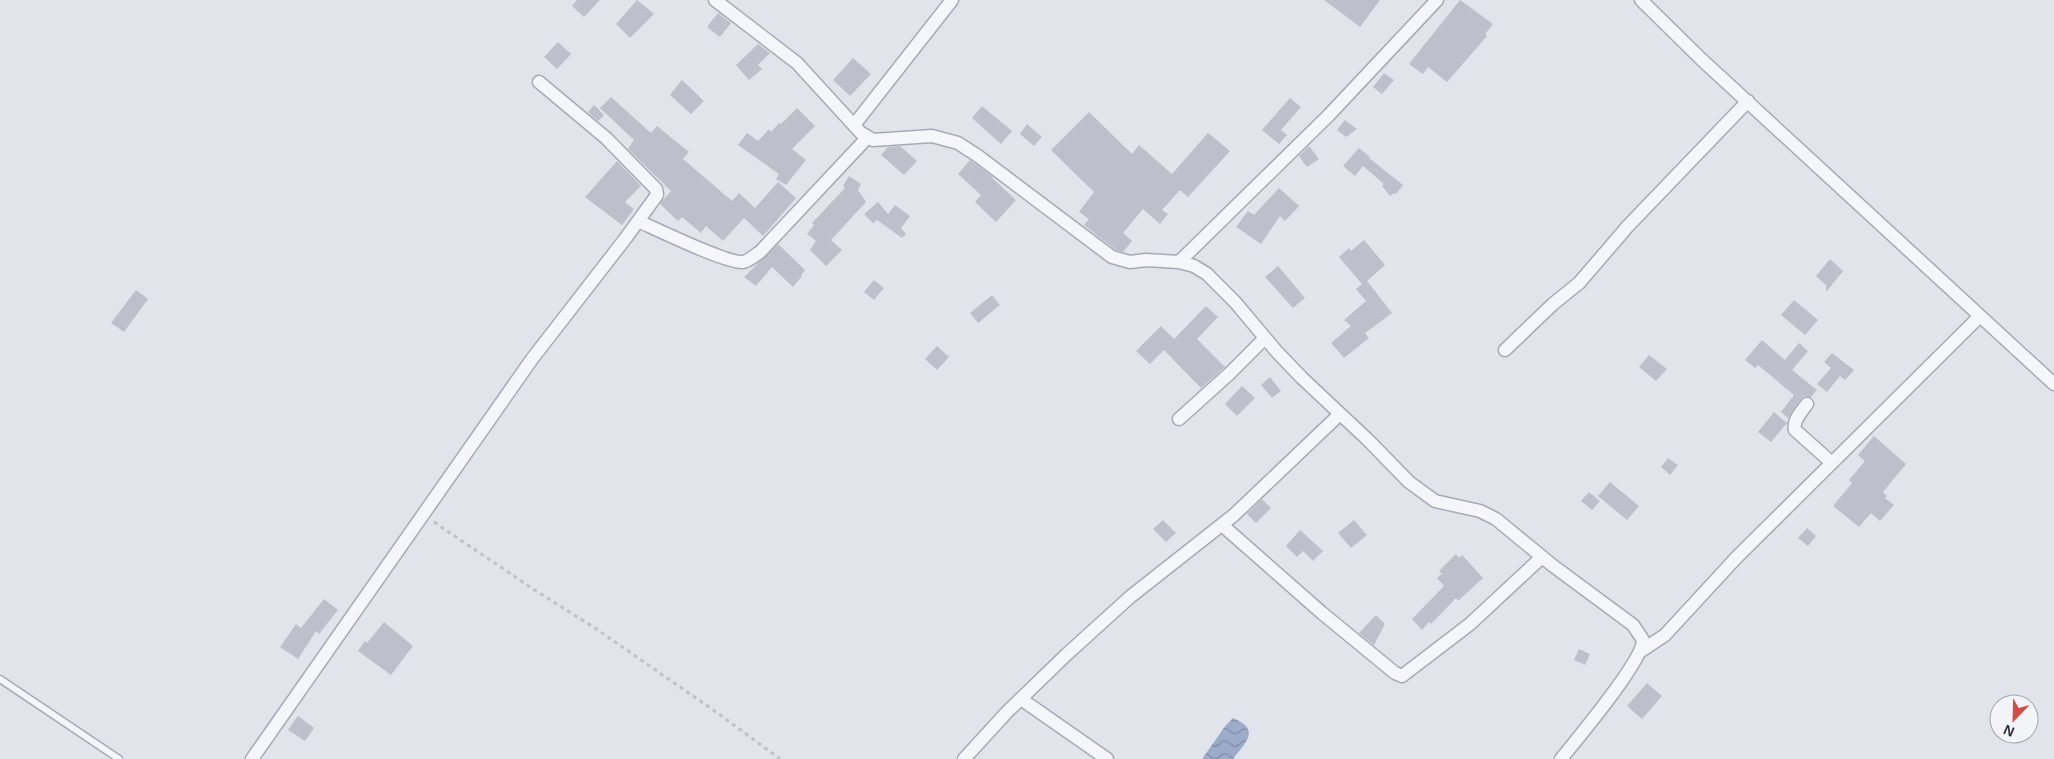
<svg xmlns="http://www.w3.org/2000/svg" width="2054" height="759" viewBox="0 0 2054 759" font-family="Helvetica,sans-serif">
<defs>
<pattern id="water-waves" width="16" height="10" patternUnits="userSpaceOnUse" patternTransform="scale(1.25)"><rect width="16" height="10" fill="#9dabcb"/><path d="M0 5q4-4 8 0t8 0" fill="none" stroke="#808ca6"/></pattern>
</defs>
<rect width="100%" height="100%" fill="#e2e4eb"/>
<path fill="url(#water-waves)" d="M1233,718C1261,730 1246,742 1233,759H1202L1226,725Z"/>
<path fill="#bdbfcb" d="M577,0H600L584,17L572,6Z
M637,0L654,14L630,38L616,24Z
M1324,0H1380L1360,27Z
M1460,0L1493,24L1485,34L1487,36L1447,82L1428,67L1423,74L1409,64Z
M718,13L731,23L720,37L707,27Z
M558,42L571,54L557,69L544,57Z
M758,44L770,53L758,65L762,69L749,80L736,65Z
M853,58L871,74L850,96L833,80Z
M1384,73L1394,80L1382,94L1373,87Z
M682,80L704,101L691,114L670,95Z
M611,97L651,133L657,126L689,152L683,159L732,201L739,193L755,208L778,182L796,198L763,236L744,218L723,241L706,226L701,233L682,217L678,221L660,204L671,191L628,149L634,140L600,108Z
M1290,98L1301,107L1281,130L1287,135L1279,144L1262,130Z
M594,105L604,115L598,121L588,112Z
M982,106L1012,131L1001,144L972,118Z
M797,108L815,126L792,149L806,160L786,185L776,179L779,174L738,145L747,133L758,141L769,129L771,132L779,123L781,124Z
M1089,112L1132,154L1139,145L1172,174L1208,133L1230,151L1188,197L1180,190L1162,210L1168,214L1160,224L1143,209L1123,233L1132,241L1123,252L1116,250L1084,225L1089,219L1079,212L1094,192L1051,150Z
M1345,120L1357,129L1346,137L1337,130Z
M1027,124L1042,137L1034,146L1020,134Z
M900,146L917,161L904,175L881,155L888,147Z
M1309,146L1319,159L1307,167L1299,156Z
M1359,148L1370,157L1369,158L1403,185L1396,194L1394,193L1390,196L1382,186L1384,184L1363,166L1355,176L1343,166Z
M970,160L993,177L992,178L1016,200L996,222L975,202L981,195L958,174Z
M617,161L641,186L625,202L634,209L622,225L585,197Z
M849,176L861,184L858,190L866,202L831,240L842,250L826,266L810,250L816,241L807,234L814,225L812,223L845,188L843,186Z
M1279,188L1299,206L1285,221L1280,216L1261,244L1236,227L1248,211L1254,215Z
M878,202L888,214L895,205L910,216L901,228L906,234L902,238L877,220L873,223L864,214Z
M1364,240L1385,265L1367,281L1392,313L1365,333L1369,338L1344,358L1331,343L1351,326L1344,320L1366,301L1356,289L1362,284L1339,257L1349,248L1351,251Z
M778,244L805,270L801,275L802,276L793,287L772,267L756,286L744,277Z
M1830,259L1843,271L1826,292V285L1816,276Z
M1278,266L1305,298L1293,308L1265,277Z
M874,280L884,288L874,300L864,292Z
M136,290L148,299L124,332L111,323Z
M992,295L1000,305L978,323L970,313Z
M1794,300L1818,320L1805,335L1781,315Z
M1206,306L1218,317L1197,339L1225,367L1201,388L1164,350L1150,364L1136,351L1161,326L1174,339Z
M1762,340L1785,360L1799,343L1808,351L1792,370L1817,390L1811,397L1804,396L1801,399L1788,418L1781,412L1794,395L1758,365L1755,368L1745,360Z
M937,346L949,357L937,370L925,359Z
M1832,353L1854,370L1845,380L1840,376L1827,392L1817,384L1831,368L1824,362Z
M1649,355L1667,369L1656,381L1639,367Z
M1270,377L1281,391L1272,398L1261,385Z
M1242,386L1255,398L1237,416L1225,404Z
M1774,412L1787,423L1771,442L1758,432Z
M1874,436L1906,464L1883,492L1887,496L1885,498L1894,505L1880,521L1871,513L1859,527L1833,506L1852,483L1849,480L1865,461L1858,455Z
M1668,458L1678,465L1670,475L1661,467Z
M1610,482L1639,506L1627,520L1598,496Z
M1589,492L1600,501L1592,510L1581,501Z
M1262,499L1271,508L1256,523L1247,514Z
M1163,520L1176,533L1166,542L1153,529Z
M1354,520L1367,535L1351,548L1338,533Z
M1807,528L1816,536L1808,546L1798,538Z
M1300,530L1323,551L1313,561L1303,551L1297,557L1286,546Z
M1456,554L1459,558L1462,555L1483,578L1458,601L1456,598L1431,624L1429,622L1422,630L1412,619L1444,586L1437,578L1442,574L1439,571Z
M324,599L338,610L319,634L316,631L298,659L280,647L296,624L301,628Z
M1376,615L1385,624L1374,645L1359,633Z
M384,622L413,646L391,675L358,651L365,641L367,643Z
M1579,649L1590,654L1585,665L1574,660Z
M1647,683L1662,696L1642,719L1627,706Z
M298,716L314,728L305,741L288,730Z"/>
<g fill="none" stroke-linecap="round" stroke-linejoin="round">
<defs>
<path id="lane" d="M0,679L119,759"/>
<path id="street" d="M715,0L797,63L861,133L873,140L932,136L958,143L978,156L1112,257L1130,262L1146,260L1179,262L1194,266L1207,274L1235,302L1277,352L1302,378L1368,440L1409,482L1435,501L1480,511L1496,519L1552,565L1633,625L1643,640C1643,661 1577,739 1561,759
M1641,0L1701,59L2054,384
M854,125L952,0
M638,221C656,229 728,264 743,262C749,261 755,255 760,252L867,138
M1179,262L1329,115L1437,0
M1505,350L1553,304L1579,283L1628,226L1748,101
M1807,404C1802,411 1792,421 1795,430L1832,463
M1179,419L1229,374L1265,338
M1222,525L1322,613L1395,673L1402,676L1470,624L1542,557
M1641,651L1665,635L1736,558L1980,316
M1021,699L1107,759
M252,759L532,359L625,239L657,195L656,189L606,138L539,82
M964,759L1007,712L1066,655L1130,597L1234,515L1340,414"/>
</defs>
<use href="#lane" stroke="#a7aab6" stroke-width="9"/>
<use href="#street" stroke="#a7aab6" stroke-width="15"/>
<path stroke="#c0c2ca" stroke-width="3" stroke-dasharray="4 4" stroke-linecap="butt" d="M434,522L533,589L595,628L719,714L780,759"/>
<use href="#lane" stroke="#f5f6f9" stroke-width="6"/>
<use href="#street" stroke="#f5f6f9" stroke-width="12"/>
</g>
<g transform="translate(2014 719) rotate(203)"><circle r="24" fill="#f2f4f8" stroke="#a2a5b0"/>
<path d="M0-4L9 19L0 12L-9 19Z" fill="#d24b46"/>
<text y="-8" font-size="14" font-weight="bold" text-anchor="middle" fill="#2a2f44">N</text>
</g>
</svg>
